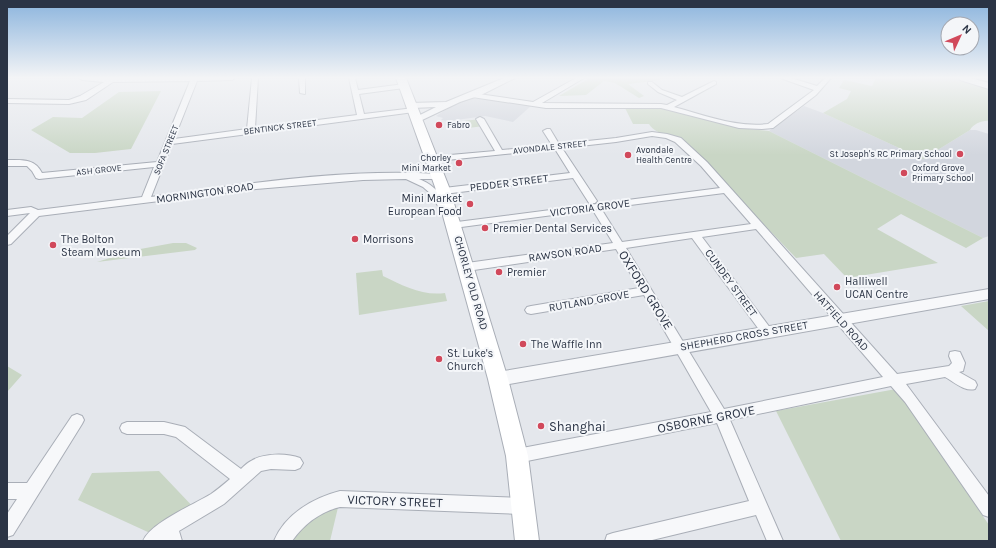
<svg xmlns="http://www.w3.org/2000/svg" width="996" height="548" viewBox="0 0 996 548" font-family="Karla,sans-serif">
<rect width="100%" height="100%" fill="#e4e7ec"/>
<path fill="#d2d6de" d="M470,99H485L531,106L513,122L485,116L449,121L441,120L443,118L436,116L455,104Z
M804,106L823,113L923,159L970,130H976L989,134V236L983,238L769,131Z"/>
<path fill="#c9d6c5" d="M586,78H659L661,79L653,81L628,84L644,96L639,98L615,83L604,81L586,95L559,96L588,79Z
M876,78H930L934,79C951,72 973,82 989,87V121C983,120 973,124 970,130L923,159L823,113L847,99L851,91L839,88L844,80L872,86Z
M161,91L131,149L95,153H70L31,130L53,117L82,118L119,92Z
M628,107L666,108L738,128L769,131L983,238L966,248L901,214L877,229L938,263L847,278L824,254L796,258L703,161L704,159C697,153 691,145 683,140C671,132 657,137 649,124H633L625,108Z
M480,119L484,126L460,129L456,122Z
M173,243H186L197,248L195,250L97,262L135,250Z
M382,270L383,276C404,286 422,296 445,293L447,301L359,315L356,273Z
M989,301V331L961,306Z
M7,366L22,375L7,392Z
M896,389L989,525V541H841L776,411Z
M159,471L197,511L150,533L78,500L92,473Z
M340,499L330,541H285L300,519Z"/>
<g fill="none" stroke-linecap="round" stroke-linejoin="round">
<defs>
<path id="minor" d="M79,78H235L232,80L197,81L174,139L247,129L252,78H258L255,128L357,115L349,78H355L358,90L404,84L407,86L404,88L359,94L364,114L414,108L418,110L414,112L172,144L151,197C246,184 343,168 439,174L442,175L443,177L442,179H419C441,188 445,202 457,222L720,188L701,166L675,142L666,138L652,136L616,142L562,148L597,201L595,203H589L573,178L444,194L439,191L444,188L570,173L555,149L447,160L446,158L447,156L450,155L495,151L476,119L480,117L484,119L502,150L552,145L543,131L547,129H550L559,144L616,138L652,132L667,134L681,138L707,162L897,374L949,366L952,363L949,356L950,352L955,351L960,352L965,363L963,371L959,372L975,381L977,385L975,389C965,392 954,382 945,377L906,384L989,496V517L983,515L905,402L891,386L730,420L783,541H767L756,515L648,541H605L607,535L613,533L749,501L717,423L517,463L512,461L509,456L512,451L517,449L711,412L644,295L531,314L527,313L525,310L527,307L531,306L639,288L616,249L467,271L463,270L462,267L463,264L467,263L613,243L594,212L598,209L454,228L449,225L431,194L423,187L406,179L363,180L256,189L39,216L11,244L7,245V236L30,213L7,216V210L31,207L38,210L142,197L154,167L39,179L36,178L32,171L27,166H7V160C21,160 35,158 42,173L157,162L190,81L113,82L86,100L69,104L7,103V99L69,100L80,96L104,82L82,80ZM724,193L751,224L622,242L602,210L599,209ZM756,229L883,377L724,409L626,248L692,238L763,335L767,337L771,335L773,332L771,329L702,237Z
M299,78H305V94L300,93Z
M576,78H584L542,103L661,104L667,105L677,100L658,92L648,84V82H652L662,90L682,97L714,81L716,82V84L674,107C704,115 737,128 768,124L814,90L783,79L782,78H791L817,86L825,78H831L816,95L773,128L762,129L739,128L661,108H546L472,97L468,95L472,93L533,102Z
M77,414L82,416L84,420L82,424L13,535L7,537V514L17,499H7V483H27L72,416Z
M127,422H164L185,427L241,469C244,466 247,463 251,461C263,453 287,453 300,458L303,463L300,468L295,470L271,469L261,471L224,504L179,531L182,541H143C150,523 193,505 211,494C217,490 224,484 230,479L176,437L164,434H127L122,432L120,428L122,424Z
M340,491L523,498L529,500L531,506L529,512L523,514L340,507C320,512 304,524 292,541H274C285,514 313,498 340,491Z"/>
<path id="tertiary" d="M504,78H515L481,95L460,102L420,121H414L412,119L436,107L412,108L409,107L407,105L409,103L446,102Z
M959,78H971L989,83V89L960,80Z
M989,289V299L498,386L492,384L490,379L492,374L498,372Z"/>
<path id="secondary" d="M396,78H406L449,187L508,379L528,456L539,541H515L506,456L488,379L435,187Z"/>
</defs>
<use href="#minor" stroke="#a9aeb7" stroke-width="2"/>
<use href="#tertiary" stroke="#a9aeb7" stroke-width="2"/>
<use href="#secondary" stroke="#a9aeb7" stroke-width="2"/>
<use href="#minor" fill="#f7f8fa" fill-rule="evenodd"/>
<use href="#tertiary" fill="#f7f8fa" fill-rule="evenodd"/>
<use href="#secondary" fill="#fff" fill-rule="evenodd"/>
</g>
<linearGradient id="sky" x2="0" y2="1"><stop stop-color="#8bb4dd"/><stop offset="0.5" stop-color="#f3f4f6"/><stop offset="1" stop-color="#f3f4f6" stop-opacity="0"/></linearGradient>
<rect width="996" height="155" fill="url(#sky)"/>
<g fill="#d1495b" stroke="#f4f6f9" stroke-width="1.5">
<circle cx="439" cy="125" r="4"/>
<circle cx="960" cy="154" r="4"/>
<circle cx="628" cy="155" r="4"/>
<circle cx="459" cy="163" r="4"/>
<circle cx="904" cy="173" r="4"/>
<circle cx="470" cy="204" r="4"/>
<circle cx="485" cy="228" r="4"/>
<circle cx="355" cy="239" r="4"/>
<circle cx="53" cy="245" r="4"/>
<circle cx="499" cy="272" r="4"/>
<circle cx="837" cy="287" r="4"/>
<circle cx="523" cy="344" r="4"/>
<circle cx="439" cy="359" r="4"/>
<circle cx="541" cy="426" r="4"/>
</g>
<g text-anchor="middle" dominant-baseline="central" stroke-width="4" stroke-linejoin="round" paint-order="stroke">
<g font-size="9" fill="#2b3445" stroke="#f4f6f9" text-anchor="start">
<text x="447" y="125">Fabro</text>
<text x="636" y="150">Avondale<tspan x="636" dy="10">Health Centre</tspan></text>
<text x="952" y="154" text-anchor="end">St Joseph's RC Primary School</text>
<text x="451" y="158" text-anchor="end">Chorley<tspan x="451" dy="10">Mini Market</tspan></text>
<text x="912" y="168">Oxford Grove<tspan x="912" dy="10">Primary School</tspan></text>
</g>
<g font-size="9" fill="#2b3445" stroke="#f4f6f9">
<text transform="translate(280 127) rotate(-7)">BENTINCK STREET</text>
<text transform="translate(550 147) rotate(-6)">AVONDALE STREET</text>
<text transform="translate(166 150) rotate(-68)">SOFA STREET</text>
<text transform="translate(99 170) rotate(-6)">ASH GROVE</text>
</g>
<g font-size="11" fill="#2b3445" stroke="#f4f6f9">
<text transform="translate(509 183) rotate(-7)">PEDDER STREET</text>
<text transform="translate(205 193) rotate(-8)">MORNINGTON ROAD</text>
<text transform="translate(590 208) rotate(-7)">VICTORIA GROVE</text>
<text transform="translate(565 253) rotate(-8)">RAWSON ROAD</text>
<text transform="translate(471 283) rotate(74)">CHORLEY OLD ROAD</text>
<text transform="translate(731 283) rotate(54)">CUNDEY STREET</text>
<text transform="translate(589 301) rotate(-10)">RUTLAND GROVE</text>
<text transform="translate(841 321) rotate(48)">HATFIELD ROAD</text>
<text transform="translate(744 336) rotate(-10)">SHEPHERD CROSS STREET</text>
</g>
<g font-size="11" fill="#2b3445" stroke="#f4f6f9" text-anchor="start">
<text x="462" y="198" text-anchor="end">Mini Market<tspan x="462" dy="13">European Food</tspan></text>
<text x="493" y="228">Premier Dental Services</text>
<text x="61" y="239">The Bolton<tspan x="61" dy="13">Steam Museum</tspan></text>
<text x="363" y="239">Morrisons</text>
<text x="507" y="272">Premier</text>
<text x="845" y="281">Halliwell<tspan x="845" dy="13">UCAN Centre</tspan></text>
<text x="531" y="344">The Waffle Inn</text>
<text x="447" y="353">St. Luke's<tspan x="447" dy="13">Church</tspan></text>
</g>
<g font-size="13" fill="#2b3445" stroke="#f4f6f9">
<text transform="translate(646 290) rotate(58)">OXFORD GROVE</text>
<text transform="translate(706 419) rotate(-11)">OSBORNE GROVE</text>
<text transform="translate(395 501) rotate(2)">VICTORY STREET</text>
</g>
<g font-size="13" fill="#2b3445" stroke="#f4f6f9" text-anchor="start">
<text x="549" y="426">Shanghai</text>
</g>
</g>
<rect width="996" height="548" fill="none" stroke="#2b3445" stroke-width="16"/>
<g transform="translate(960 36) rotate(46)"><circle r="19" fill="#f4f6f9" stroke="#a4a8b1"/>
<path d="M0-3L7 15L0 10L-7 15Z" fill="#d1495b"/>
<text y="-6" font-size="11" font-weight="bold" text-anchor="middle" fill="#2b3445">N</text>
</g>
</svg>
